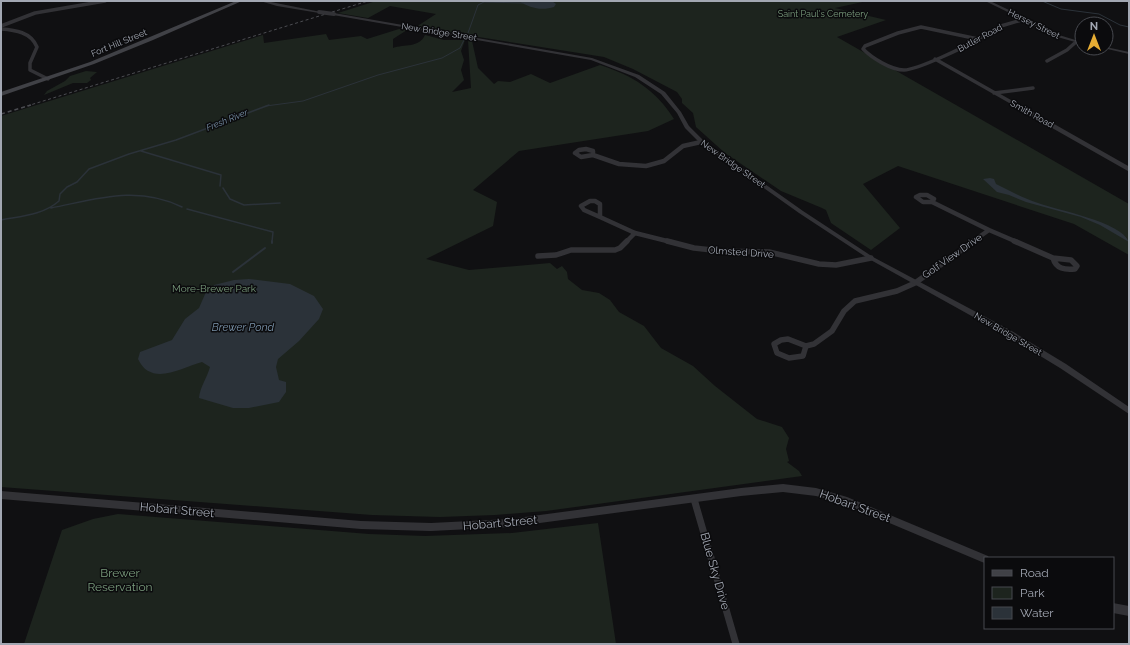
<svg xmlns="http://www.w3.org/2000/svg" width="1130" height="645" viewBox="0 0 1130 645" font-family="Raleway,sans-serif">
<rect width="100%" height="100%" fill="#101012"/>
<path fill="#1d241e" d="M376,1H867L835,8L886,20L837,37L1129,204V255L1074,224L898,166L863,184L900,228L871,250L831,223L826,210L822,208L781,191L725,153L696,127L693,113L682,103V99L677,92L633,69L604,57L416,27L436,14L390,6L368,18L338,13Z
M399,29L407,30L393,39V48C404,44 419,48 425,35L444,40H465L461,51L464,60L461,70L464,80L452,92L471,88L468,40L472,41L478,68L494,84L498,81L510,82L531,74L550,83L600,65C633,76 655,89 674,119L648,131L519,151L473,190L497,202L493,226L426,259L469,270L550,263L557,269L562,266L567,272L568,279L582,290L599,293L610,300L619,312L644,326L661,348L693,366L715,386L757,419L782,427L789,438L786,449L789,461L787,462L799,471L802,476L546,511L495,515L440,517L372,515L1,487V116L263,35L264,43L326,34L329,40L361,36L367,39Z
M86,71L97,72L90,78L91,80L87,83H73L44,95L47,91L65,81L70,76Z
M118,514L369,534L425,536L512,533L598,523L616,644H24L62,530L93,519Z"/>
<path fill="#2b3239" d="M519,1H552L556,4L554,7C542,11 529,8 519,1Z
M990,178L994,179L996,184C1010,191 1023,198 1038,203C1059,211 1120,221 1129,242L1100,225L1081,217L1026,202L1009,195L997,192L983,179Z
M249,279L290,284L314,296L323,309L319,319L299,341L278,359L276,367L279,380L286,382V392L279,402L249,408H233L199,398C200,387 207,378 210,367L202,362C181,368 151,387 138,359L140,352L172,340L185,319L199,308L206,292L214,285L234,280Z"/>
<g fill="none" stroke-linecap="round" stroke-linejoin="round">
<path stroke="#2b3239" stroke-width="1" d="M1042,1L1061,9L1099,14L1120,25L1129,27
M468,33L478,5L484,2L523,3
M266,106L303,101L378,75L442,58L460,48L464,40"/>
<path stroke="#2b3239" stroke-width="1.5" d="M141,151L221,175L220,186
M223,188L230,199L244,205L280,203
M51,208C97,199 137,185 182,207
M187,209L273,232L272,242
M1,220C22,216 43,215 59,201L60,194L67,187L77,182L89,169L129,154L176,140L269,105"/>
<path stroke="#2b3239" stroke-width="2" d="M272,243V241
M233,272L265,248"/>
<path stroke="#323236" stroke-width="3.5" d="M1,26L35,13L105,1
M921,27L978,39C965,47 917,70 904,70C891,70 872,58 863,49L865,46L898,33Z
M1,29C15,30 31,32 37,47L30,63V70L48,79
M978,39L1001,26L1025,19
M935,59L1018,106
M1047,61L1067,50L1077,41
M994,93L1033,88"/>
<path stroke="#323236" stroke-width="4.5" d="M1016,105L1129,169
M586,149L593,151V155L581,157L575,153L579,150Z
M593,155L619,164L646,166L664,161L683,146L701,142
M920,195H927L934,199L932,202H923L916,197Z
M590,201H595L600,204V217L584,210L581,206Z
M932,202L989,230L972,242
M600,217L635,233L671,242
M989,230L1017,242
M626,242L635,233"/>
<path stroke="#323236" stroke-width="5.5" d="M667,241L694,248L721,251L769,252L819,264L836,265L871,258
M1014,241L1053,258
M538,256L556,255L571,250H615L620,248L627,241
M1053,258L1071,260L1077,266L1075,269C1065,270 1056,269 1053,258Z
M788,339L806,346L803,356L789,358L777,353L774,344L781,340Z
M806,346L814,344L832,331L844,311L855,301L897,291L915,283L974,241"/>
<path stroke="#323236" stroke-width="7" d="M694,499L736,644"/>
<path fill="#323236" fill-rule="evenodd" d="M260,1H266L321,12L319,13L277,6Z
M985,1H990L1026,18L1049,32L1082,42V44L1047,34L1024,20Z
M334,13L592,58L639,75L665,92L681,112L689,126L704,141L803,211L873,257L1010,330L1066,364L1129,407V414L1060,368L1004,334L869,259L799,213L700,143L685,128L677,113L661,94L635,77L591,60L333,15V13Z
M1106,47L1129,52V54L1103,48H1106Z
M783,484L816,488L847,497L988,556L989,558H985V563L982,562L842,503L816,496L783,492L741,496L510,527L431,531L361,529L1,499V491L361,521L431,523L510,519L741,488Z
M1113,603L1129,606V616L1113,613Z"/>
<path fill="#404146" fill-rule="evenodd" d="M236,1H242L153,40L94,64L1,96V92L90,62Z"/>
<path stroke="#4b4c51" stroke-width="1" stroke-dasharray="3 2.5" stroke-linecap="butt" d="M27,106L368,1"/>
<path stroke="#4b4c51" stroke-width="1.5" stroke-dasharray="4 3" stroke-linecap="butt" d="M1,114L31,105"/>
<path stroke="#323236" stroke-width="4" d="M319,12L334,14"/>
</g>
<g text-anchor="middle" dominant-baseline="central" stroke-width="3" stroke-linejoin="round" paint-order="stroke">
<g font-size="9" fill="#7a9c7d" stroke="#0b0b0d">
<text x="823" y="14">Saint Paul's Cemetery</text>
</g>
<g font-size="9" fill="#a2a7b2" stroke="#0b0b0d">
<text transform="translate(1034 24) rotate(26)">Hersey Street</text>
<text transform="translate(439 32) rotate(9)">New Bridge Street</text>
<text transform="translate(980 38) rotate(-28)">Butler Road</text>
<text transform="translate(119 43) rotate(-22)">Fort Hill Street</text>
<text transform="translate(1032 114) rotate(29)">Smith Road</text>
<text transform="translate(733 164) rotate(35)">New Bridge Street</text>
<text transform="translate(1008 334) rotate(30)">New Bridge Street</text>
</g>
<g font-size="9" font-style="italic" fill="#7b94ab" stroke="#0b0b0d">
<text transform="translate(227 120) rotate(-22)">Fresh River</text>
</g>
<g font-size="10" fill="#a2a7b2" stroke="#0b0b0d">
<text transform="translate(741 252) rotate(4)">Olmsted Drive</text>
<text transform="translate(952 256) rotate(-35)">Golf View Drive</text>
</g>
<g font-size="10" fill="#7a9c7d" stroke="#0b0b0d">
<text x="214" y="288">More-Brewer Park</text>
</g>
<g font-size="11" font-style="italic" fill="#7b94ab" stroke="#0b0b0d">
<text x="243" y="327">Brewer Pond</text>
</g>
<g font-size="12" fill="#a2a7b2" stroke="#0b0b0d">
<text transform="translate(855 506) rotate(20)">Hobart Street</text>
<text transform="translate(177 510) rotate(5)">Hobart Street</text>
<text transform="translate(500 523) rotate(-5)">Hobart Street</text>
<text transform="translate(715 571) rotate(74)">Blue Sky Drive</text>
</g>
<g font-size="12" fill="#7a9c7d" stroke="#0b0b0d">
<text x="120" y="573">Brewer<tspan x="120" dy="14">Reservation</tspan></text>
</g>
</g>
<rect width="1130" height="645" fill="none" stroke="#a2a7b2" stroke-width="4"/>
<rect x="984" y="557" width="130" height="72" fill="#0b0b0d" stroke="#47494f"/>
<rect x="992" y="570" width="20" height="6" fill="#404146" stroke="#47494f"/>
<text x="1020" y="577" font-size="12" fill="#a2a7b2">Road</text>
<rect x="992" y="587" width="20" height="12" fill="#1d241e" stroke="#47494f"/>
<text x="1020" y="597" font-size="12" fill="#a2a7b2">Park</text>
<rect x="992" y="607" width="20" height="12" fill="#2b3239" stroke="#47494f"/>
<text x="1020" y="617" font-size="12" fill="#a2a7b2">Water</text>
<g transform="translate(1094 36)"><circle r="19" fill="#0b0b0d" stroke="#47494f"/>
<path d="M0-3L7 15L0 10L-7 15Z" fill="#e6ad34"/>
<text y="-6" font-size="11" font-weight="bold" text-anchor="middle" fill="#a2a7b2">N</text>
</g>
</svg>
